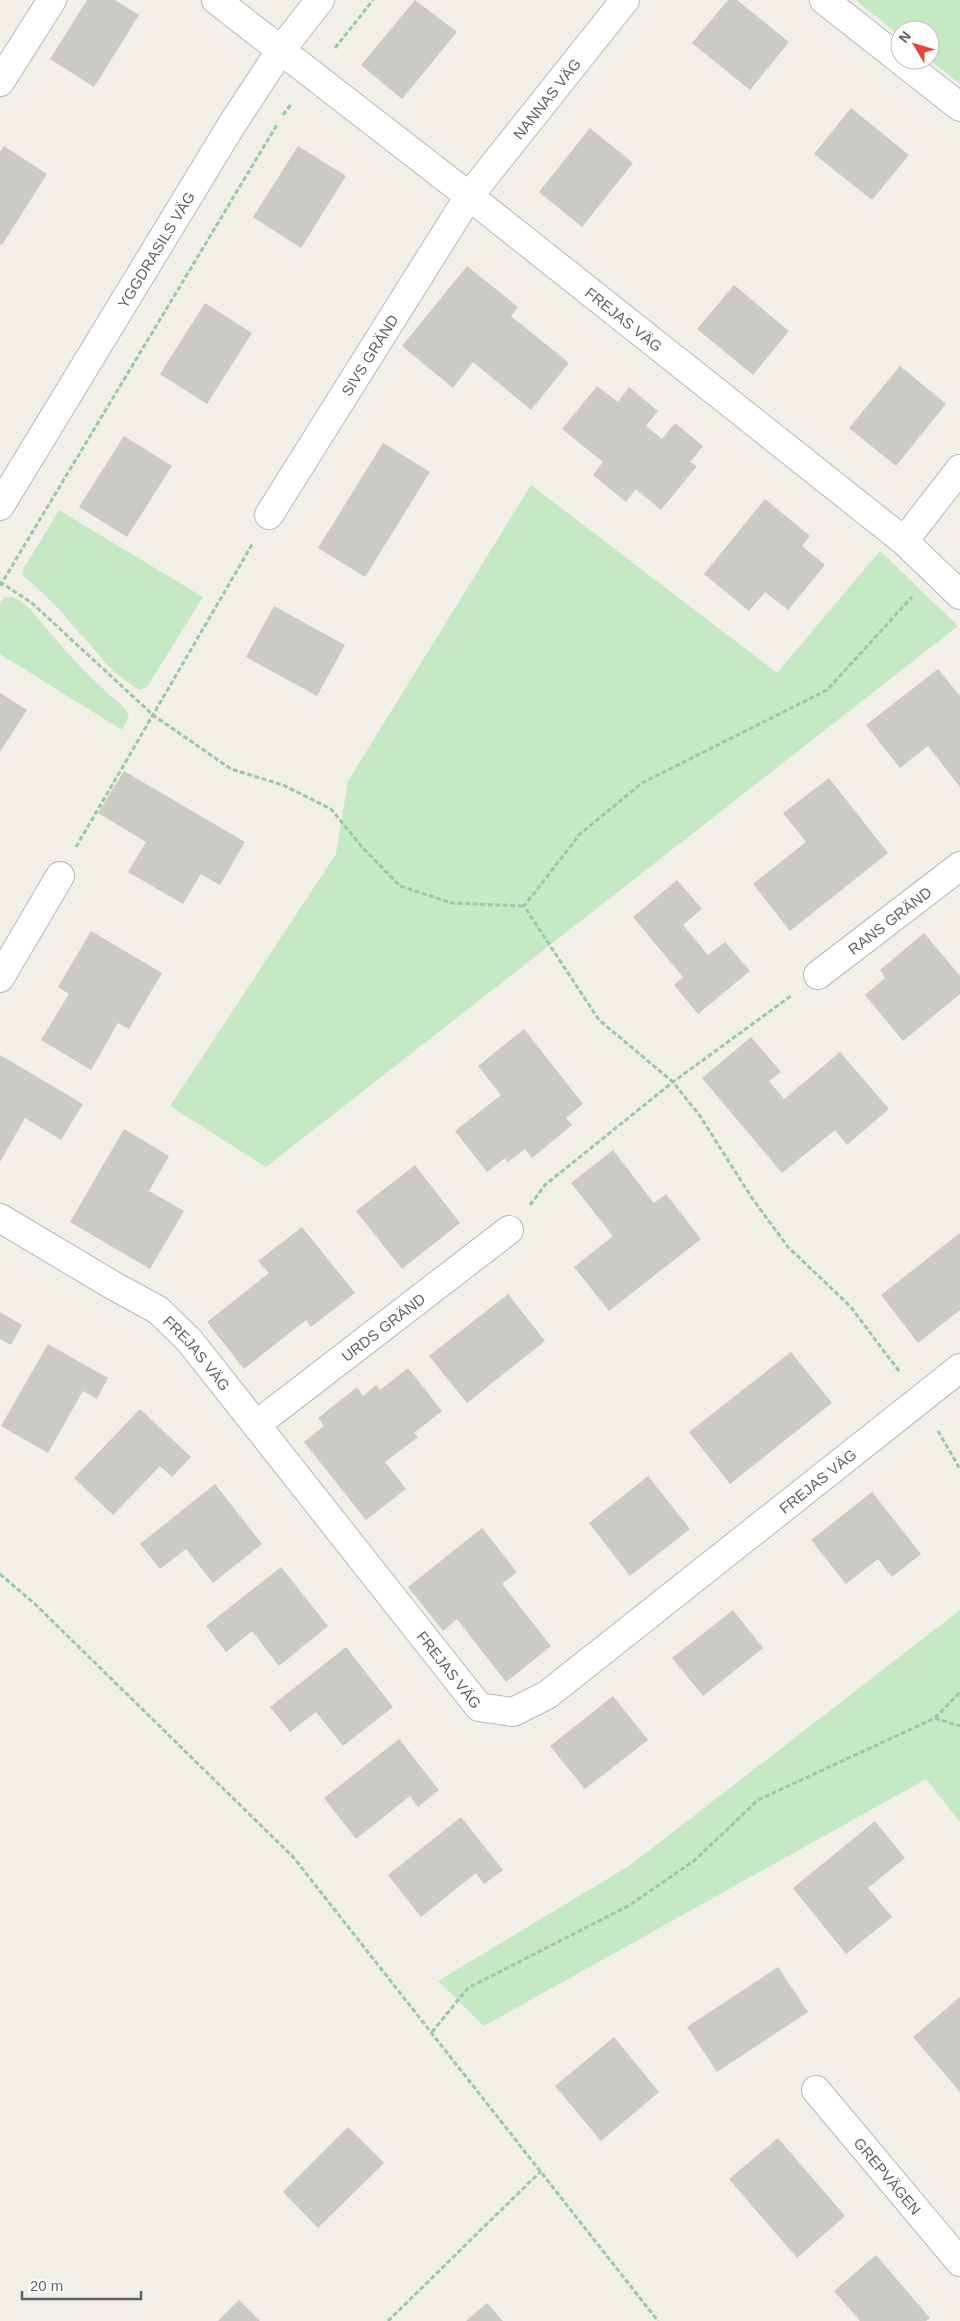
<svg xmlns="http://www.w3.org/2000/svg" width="960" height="2321" viewBox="0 0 960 2321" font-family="Helvetica,sans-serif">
<rect width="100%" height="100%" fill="#f1efe8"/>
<path fill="#c5e8c5" d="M856,0H960V84L930,60V30H900V36Z
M531,485L777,673L880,551L958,626L266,1167L170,1106L336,854L348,781Z
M59,510L203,597L147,687L139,690L113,671L56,606L22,574L24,568Z
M9,597C22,598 31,610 39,620C59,643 79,667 102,688C111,697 122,703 129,715L122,730L0,654V604L3,598Z
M960,1610V1822L926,1779L484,2026L438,1981L629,1866Z"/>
<path fill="#cccac5" d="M87,0H115L139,15L94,87L50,59Z
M415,0L457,32L402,99L361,65Z
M728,0H737L789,42L750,90L692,43Z
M851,108L909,155L872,200L814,154Z
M590,128L633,163L582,227L539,192Z
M4,146L47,174L2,245L0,244V152Z
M298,146L346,176L301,248L253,217Z
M467,266L518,307L511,316L569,363L531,410L473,362L453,388L402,346Z
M734,285L789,331L753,375L697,329Z
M205,303L252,333L207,404L160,374Z
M900,366L946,404L896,466L849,428Z
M597,386L618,402L629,387L658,411L646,426L662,439L675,423L703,446L690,462L697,466L661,510L636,489L626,502L593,475L603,462L562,429Z
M124,436L172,466L127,537L79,507Z
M383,443L430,472L365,577L318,548Z
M765,499L810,536L802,546L825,565L788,610L765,592L749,611L704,574Z
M274,606L345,645L317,696L246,657Z
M938,669L960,696V787L928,746L900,768L866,725Z
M0,693L27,710L0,752Z
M124,771L245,842L220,885L201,874L183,904L128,872L146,842L98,813Z
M829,778L888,853L790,931L753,884L806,842L783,813Z
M677,880L702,909L683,925L708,955L725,942L750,971L698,1014L674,985L683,977L633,917Z
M91,931L162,973L129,1029L118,1023L91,1070L41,1040L69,994L58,987Z
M924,933L960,976V994L903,1041L865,995L885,978L880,970Z
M524,1029L583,1104L566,1118L572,1125L532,1158L525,1149L508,1162L505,1158L487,1172L455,1131L501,1095L478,1066Z
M751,1037L781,1072L769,1081L784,1099L840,1052L889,1109L847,1145L835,1130L782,1173L702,1078Z
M0,1055L83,1104L61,1140L25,1118L0,1162Z
M124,1129L169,1156L149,1191L184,1211L150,1269L70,1222Z
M613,1150L654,1203L666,1194L701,1239L609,1311L574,1267L613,1236L571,1183Z
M415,1165L460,1223L402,1269L356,1211Z
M302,1227L355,1293L311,1327L306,1320L244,1369L207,1322L269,1273L258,1261Z
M960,1233V1310L918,1343L881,1295Z
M508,1294L545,1341L467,1403L429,1356Z
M0,1312L22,1325L11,1345L0,1339Z
M48,1344L108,1378L97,1399L83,1391L48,1453L1,1426Z
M791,1352L832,1403L730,1484L689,1432Z
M408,1368L442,1411L414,1433L418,1437L385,1462L406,1489L366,1520L304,1442L324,1426L318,1418L357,1387L363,1396L376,1385L380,1390Z
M140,1409L191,1457L172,1477L160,1466L113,1515L74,1478Z
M648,1476L690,1529L630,1576L589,1523Z
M215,1484L262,1544L213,1583L186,1549L160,1569L140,1544Z
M872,1492L921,1554L892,1577L878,1559L846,1584L811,1540Z
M482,1528L517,1572L502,1584L551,1646L506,1682L457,1619L443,1631L408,1587Z
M281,1567L328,1626L279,1666L252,1631L226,1652L206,1626Z
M733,1610L763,1648L703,1696L672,1658Z
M346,1647L393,1707L343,1746L316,1712L290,1732L270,1707Z
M613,1696L648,1740L585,1789L550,1746Z
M399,1739L439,1790L418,1807L410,1796L356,1839L324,1798Z
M461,1817L503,1870L484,1884L476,1873L421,1917L388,1875Z
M875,1821L905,1858L868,1888L892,1917L846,1954L793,1888Z
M778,1967L808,2012L717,2072L687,2027Z
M960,1997V2092L913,2037Z
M614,2037L659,2092L601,2141L555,2086Z
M348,2127L384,2163L318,2228L283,2192Z
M778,2138L845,2216L797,2258L729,2179Z
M876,2255L930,2318L926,2321H860L834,2291Z
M239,2300L260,2321H218Z
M487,2303L503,2321H466Z"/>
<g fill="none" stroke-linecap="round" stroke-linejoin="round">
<defs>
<g id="street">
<path id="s1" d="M216,0L469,196L904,541L960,595"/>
<path d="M824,0L960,107"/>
<path d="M0,82L52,0"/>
<path id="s2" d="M0,506L231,126L280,51L320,0"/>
<path id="s3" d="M269,515L469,196L625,0"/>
<path d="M904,541L960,469"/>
<path id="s4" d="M818,975L960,866"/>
<path d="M0,978L60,876"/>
<path id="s5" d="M0,1218L114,1286L158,1310L189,1340L479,1707L513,1712L547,1695L960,1368"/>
<path id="s6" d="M257,1424L509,1230"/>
<path id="s7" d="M816,2090L960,2262"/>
</g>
</defs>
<use href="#street" stroke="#b5b8bc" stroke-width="30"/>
<path stroke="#9cc7a9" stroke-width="3" stroke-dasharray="5 2.5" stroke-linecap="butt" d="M335,48L373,0
M283,115L292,103
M0,582L32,603L153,715L231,769L283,785L331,809L362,847L400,886L452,903L524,906
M0,586L278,123
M76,847L253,543
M530,1205L545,1185L673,1082L792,995
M899,1371L850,1306L788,1247L752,1198L700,1116L673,1082L599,1020L524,906L580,834L642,783L827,690L912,597
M938,1431L960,1469
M0,1574L36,1605L294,1858L658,2321
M935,1718L960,1726
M432,2032L468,1988L630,1905L695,1860L758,1800L935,1718L960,1692
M388,2321L541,2171"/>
<use href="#street" stroke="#fff" stroke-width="28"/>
</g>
<g text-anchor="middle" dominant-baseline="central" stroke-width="4.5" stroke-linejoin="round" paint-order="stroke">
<g font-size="15" fill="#5f6368" stroke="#fff">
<text stroke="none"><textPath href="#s3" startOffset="501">NANNAS VÄG</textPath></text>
<text stroke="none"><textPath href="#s2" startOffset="300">YGGDRASILS VÄG</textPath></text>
<text stroke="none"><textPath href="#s1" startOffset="518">FREJAS VÄG</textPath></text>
<text stroke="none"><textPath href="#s3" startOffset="189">SIVS GRÄND</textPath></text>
<text stroke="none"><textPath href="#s4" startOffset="90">RANS GRÄND</textPath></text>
<text stroke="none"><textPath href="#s6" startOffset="159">URDS GRÄND</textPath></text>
<text stroke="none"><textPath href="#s5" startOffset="241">FREJAS VÄG</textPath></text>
<text stroke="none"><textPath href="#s5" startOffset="1111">FREJAS VÄG</textPath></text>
<text stroke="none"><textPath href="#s5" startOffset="646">FREJAS VÄG</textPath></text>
<text stroke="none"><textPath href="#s7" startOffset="112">GREPVÄGEN</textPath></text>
</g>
</g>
<g transform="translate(915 45) rotate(308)"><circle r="24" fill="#ffffff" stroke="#bfc1c3"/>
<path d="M0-4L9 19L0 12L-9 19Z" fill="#ea4335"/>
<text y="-8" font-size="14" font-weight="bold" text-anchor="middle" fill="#5f6368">N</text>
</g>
<path d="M22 2291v8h119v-8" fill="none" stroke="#5f6368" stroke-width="2.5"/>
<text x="30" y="2291" font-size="15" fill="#5f6368" stroke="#ffffff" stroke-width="4" paint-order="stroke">20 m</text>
</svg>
